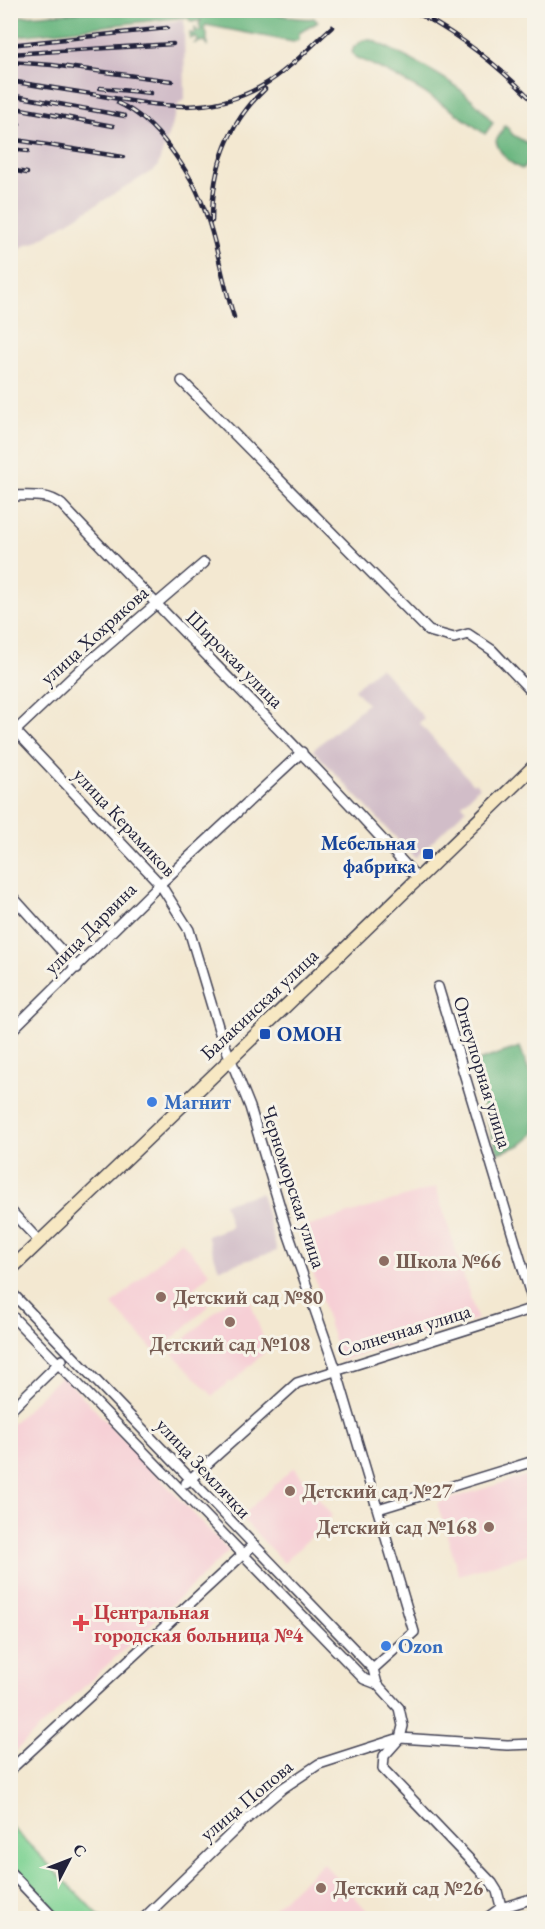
<svg xmlns="http://www.w3.org/2000/svg" width="545" height="1929" viewBox="0 0 545 1929" font-family="'EB Garamond',serif">
<rect width="100%" height="100%" fill="#f7f3e8"/>
<filter id="ink" filterUnits="userSpaceOnUse"><feTurbulence type="fractalNoise" baseFrequency=".0167" numOctaves="2"/><feDisplacementMap in="SourceGraphic" scale="12" xChannelSelector="R" yChannelSelector="G"/><feConvolveMatrix kernelMatrix="1 2 1 2 8 2 1 2 1" color-interpolation-filters="sRGB"/></filter>
<filter id="wash" filterUnits="userSpaceOnUse"><feTurbulence type="fractalNoise" baseFrequency=".008" numOctaves="4" result="noise"/><feDisplacementMap in="SourceGraphic" scale="24" xChannelSelector="R" yChannelSelector="G"/><feGaussianBlur stdDeviation="1.35" result="paint"/><feColorMatrix in="noise" values="0 0 0 0 0 0 0 0 0 0 0 0 0 0 0 0 0 1.4 0 .05"/><feComposite in="paint" operator="in"/></filter>
<g filter="url(#wash)">
<rect width="100%" height="100%" fill="#f3e8d1"/>
<path fill="#f6cfd5" d="M436,1187L477,1319L340,1361L300,1229Z
M181,1241L210,1273L193,1289L209,1306L156,1353L112,1305Z
M246,1288L267,1350L232,1383L230,1381L213,1396L171,1352L234,1294Z
M62,1375L229,1551L11,1755V1425Z
M294,1467L332,1516L284,1563L241,1517Z
M534,1473V1552L459,1575L437,1503Z
M323,1863L374,1918H274L268,1913Z"/>
<path fill="#d1bdc8" d="M184,20L185,100L179,103L157,168L35,242L24,246L11,259V40Z
M380,667L424,718L419,723L473,784L475,782L479,787L462,804L466,809L415,858L313,750L367,704L354,689Z
M261,1193L277,1251L219,1269L207,1236L231,1227L224,1203Z"/>
<path fill="#80d394" stroke="#517a68" stroke-width="1.5" d="M10,1825L101,1918H58L56,1913L11,1866Z"/>
<path fill="#68b57e" stroke="#456c5c" stroke-width="1.5" d="M96,11H268C282,16 299,20 314,18L318,22L299,33V40L293,42L206,25L204,29L207,33V45L204,41L195,43L198,40L194,37L190,39V33L195,34V28L197,31H201L199,24L201,20L192,22L188,18L183,17L11,37V17Z
M363,40H372C415,62 464,82 493,123L485,134C444,103 402,77 355,57L352,52L354,47Z
M505,125L513,135L534,147V157L522,169C510,164 499,153 496,141Z
M520,1047L534,1084V1134L521,1145L498,1153L469,1064Z"/>
</g>
<g filter="url(#ink)">
<g fill="none" stroke-linecap="round" stroke-linejoin="round">
<defs>
<path id="street" d="M182,381L429,631L454,638L468,634L492,650L534,694
M10,496C29,496 48,493 62,505C180,631 304,751 419,880
M10,725L160,884L189,930L220,1033L250,1107L286,1227L336,1370L414,1632L373,1669
M10,736L86,664L204,563
M10,894L77,968
M438,987L534,1305
M10,1032L160,884L302,752
M10,1210L40,1242
M10,1291L373,1669L377,1684L399,1708L403,1726L400,1738L384,1756L383,1769L492,1883L497,1891L504,1918
M10,1314L364,1679L377,1684
M10,1411L62,1360
M186,1483L297,1383L534,1308
M378,1509L534,1461
M10,1770L253,1545
M10,1872L54,1918
M144,1918L243,1822L283,1788L319,1764L400,1738L507,1745L534,1744
M487,1918L501,1908L534,1898"/>
<path id="secondary" d="M10,1270C186,1102 361,935 534,766"/>
</defs>
<use href="#street" stroke="#414052" stroke-width="12"/>
<use href="#secondary" stroke="#414052" stroke-width="15"/>
<use href="#street" stroke="#fff" stroke-width="9"/>
<use href="#secondary" stroke="#f7e8c3" stroke-width="12"/>
<defs>
<path id="rail" d="M411,10C458,33 498,65 534,102
M528,10L534,20
M10,45L167,28
M10,54L173,44
M10,62L52,65L172,81
M10,81C39,86 68,90 97,95C154,105 208,117 262,86C288,71 310,47 332,27
M100,88L151,93
M10,95L125,116
M118,103C140,113 156,129 170,148C181,163 192,179 199,196C216,234 221,277 234,317
M10,107L113,126
M10,122L19,124
M10,139L123,157
M10,149L28,151
M10,170L27,173
M212,221C212,170 227,124 265,89"/>
</defs>
<use href="#rail" stroke="#22223b" stroke-width="4.5"/>
<use href="#rail" stroke="#f7f3e8" stroke-width="2" stroke-dasharray="7" stroke-linecap="butt"/>
</g>
</g>
<g fill="#1a4fb4" stroke="#f7f3e8" stroke-width="2">
<rect x="422" y="848" width="12" height="12" rx="3"/>
<rect x="259" y="1028" width="12" height="12" rx="3"/>
</g>
<g fill="#3f7fe0" stroke="#f7f3e8" stroke-width="2">
<circle cx="152" cy="1102" r="6"/>
<circle cx="386" cy="1646" r="6"/>
</g>
<g fill="#8d6e63" stroke="#f7f3e8" stroke-width="2">
<circle cx="384" cy="1261" r="6"/>
<circle cx="161" cy="1297" r="6"/>
<circle cx="230" cy="1322" r="6"/>
<circle cx="290" cy="1491" r="6"/>
<circle cx="489" cy="1527" r="6"/>
<circle cx="321" cy="1888" r="6"/>
</g>
<path fill="#e0444e" stroke="#f7f3e8" stroke-width="2" d="M78 1614h6v6h6v6h-6v6h-6v-6h-6v-6h6z"/>
<g text-anchor="middle" dominant-baseline="central" stroke-width="6" stroke-linejoin="round" paint-order="stroke">
<g font-size="20" fill="#22223b" stroke="#f7f3e8">
<text transform="translate(94 635) rotate(-42)">улица Хохрякова</text>
<text transform="translate(235 659) rotate(45)">Широкая улица</text>
<text transform="translate(125 822) rotate(47)">улица Керамиков</text>
<text transform="translate(90 928) rotate(-45)">улица Дарвина</text>
<text transform="translate(259 1004) rotate(-43)">Балакинская улица</text>
<text transform="translate(483 1072) rotate(73)">Огнеупорная улица</text>
<text transform="translate(294 1187) rotate(72)">Черноморская улица</text>
<text transform="translate(404 1330) rotate(-17)">Солнечная улица</text>
<text transform="translate(204 1468) rotate(47)">улица Землячки</text>
<text transform="translate(246 1800) rotate(-40)">улица Попова</text>
</g>
<g font-size="20" font-weight="bold" fill="#164399" stroke="#f7f3e8" text-anchor="end">
<text x="416" y="843">Мебельная<tspan x="416" dy="23">фабрика</tspan></text>
<text x="277" y="1034" text-anchor="start">ОМОН</text>
</g>
<g font-size="20" font-weight="bold" fill="#366cbe" stroke="#f7f3e8" text-anchor="start">
<text x="164" y="1102">Магнит</text>
<text x="398" y="1646">Ozon</text>
</g>
<g font-size="20" font-weight="bold" fill="#785e54" stroke="#f7f3e8" text-anchor="start">
<text x="396" y="1261">Школа №66</text>
<text x="173" y="1297">Детский сад №80</text>
<text x="230" y="1344" text-anchor="middle">Детский сад №108</text>
<text x="302" y="1491">Детский сад №27</text>
<text x="477" y="1527" text-anchor="end">Детский сад №168</text>
<text x="333" y="1888">Детский сад №26</text>
</g>
<g font-size="20" font-weight="bold" fill="#be3a42" stroke="#f7f3e8" text-anchor="start">
<text x="94" y="1612">Центральная<tspan x="94" dy="23">городская больница №4</tspan></text>
</g>
</g>
<rect width="545" height="1929" fill="none" stroke="#f7f3e8" stroke-width="36"/>
<g transform="translate(69 1860) rotate(48)" stroke="#f7f3e8" stroke-width="4.5" paint-order="stroke">
<path d="M0-4.5L10 22L0 15L-10 22Z" fill="#22223b"/>
<text y="-9" font-size="16" font-weight="bold" text-anchor="middle" fill="#22223b">С</text>
</g>
</svg>
